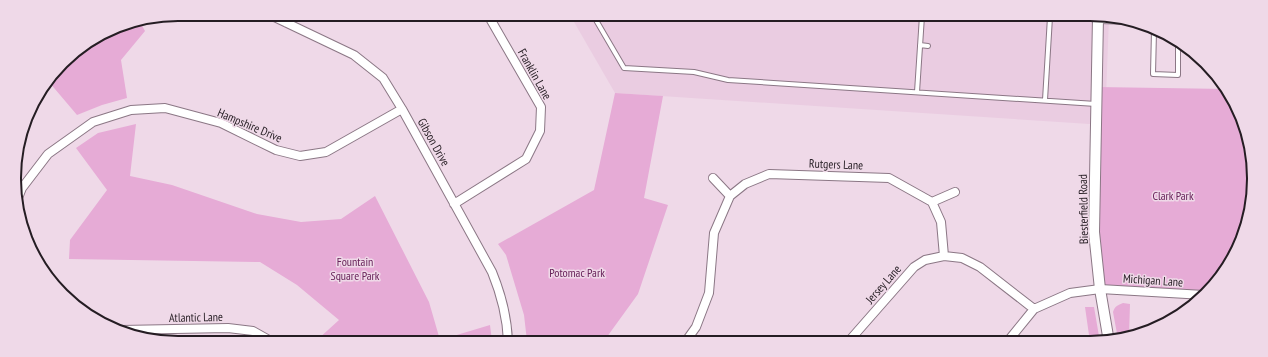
<svg xmlns="http://www.w3.org/2000/svg" width="1268" height="357" viewBox="0 0 1268 357" font-family="'PT Sans Narrow',sans-serif">
<rect width="100%" height="100%" fill="#efd9e8"/>
<path fill="#eacce1" d="M570,15L1109,17L1105,125L615,93Z"/>
<path fill="#e6abd6" d="M140,22L145,31L121,60L127,98L102,105L77,115L49,82L70,55L116,26Z
M1097,87L1227,89L1251,146V210L1232,261L1204,295L1100,289L1094,232Z
M615,93L663,96L644,198L668,205L638,294L604,341H527L524,315L506,255L498,244L594,190Z
M136,124L130,176L172,185L257,214L301,222L341,219L375,196L429,302L440,340L490,325L492,341L317,340L339,320L297,285L260,262L69,259L70,240L107,190L76,148L98,133Z
M1123,303L1130,304L1129,336L1118,339L1113,312C1115,306 1118,305 1123,303Z
M1085,307H1094L1100,342H1090Z"/>
<g fill="none" stroke-linecap="round" stroke-linejoin="round">
<defs>
<path id="service" d="M593,15L624,68L694,72L728,80L1096,104
M922,18H929
M1098,21L1134,22
M1154,31L1153,74L1178,75V41
M920,45L928,46
M917,92L922,16
M1045,100L1050,17"/>
<path id="minor" d="M268,14L354,55L383,78L402,109L492,272C501,294 507,316 508,341
M287,23L290,14
M713,178L730,196
M18,198L22,188L48,154L93,122L131,110L165,108L221,123L276,150L300,156L326,152L402,109
M932,202L955,192
M454,204L526,159L540,131L541,107L488,15
M121,330L228,328L253,331L269,340
M686,341L696,327L709,293L714,233L730,196L745,184L769,174L889,178L932,202L941,222L944,256L962,258L980,267L1034,309
M849,341L914,267L925,260L944,256
M1008,341L1034,309L1070,293L1100,289L1204,295"/>
<path id="tertiary" d="M1098,17L1094,232L1100,289L1109,342"/>
</defs>
<use href="#service" stroke="#8b7785" stroke-width="6"/>
<use href="#minor" stroke="#8b7785" stroke-width="10"/>
<use href="#tertiary" stroke="#8b7785" stroke-width="12"/>
<use href="#service" stroke="#fff" stroke-width="4"/>
<use href="#minor" stroke="#fff" stroke-width="8"/>
<use href="#tertiary" stroke="#fff" stroke-width="10"/>
</g>
<g text-anchor="middle" dominant-baseline="central" stroke-width="3" stroke-linejoin="round" paint-order="stroke">
<g font-size="12" fill="#251d23" stroke="#efd9e8">
<text transform="translate(535 74) rotate(61)">Franklin Lane</text>
<text transform="translate(250 125) rotate(23)">Hampshire Drive</text>
<text transform="translate(434 142) rotate(61)">Gibson Drive</text>
<text transform="translate(836 164) rotate(2)">Rutgers Lane</text>
<text transform="translate(1083 209) rotate(-91)">Biesterfield Road</text>
<text transform="translate(1153 280) rotate(4)">Michigan Lane</text>
<text transform="translate(883 284) rotate(-49)">Jersey Lane</text>
<text transform="translate(196 317) rotate(-1)">Atlantic Lane</text>
</g>
<g font-size="12" fill="#672259" stroke="#efd9e8">
<text x="1173" y="195">Clark Park</text>
<text x="355" y="261">Fountain<tspan x="355" dy="14">Square Park</tspan></text>
<text x="577" y="272">Potomac Park</text>
</g>
</g>
<path d="M0 0H1268V357H0ZM178 21H1090A157 157 0 0 1 1247 178V179A157 157 0 0 1 1090 336H178A157 157 0 0 1 21 179V178A157 157 0 0 1 178 21Z" fill="#efd9e8" fill-rule="evenodd"/>
<path fill="none" stroke="#251d23" stroke-width="2" d="M178 21H1090A157 157 0 0 1 1247 178V179A157 157 0 0 1 1090 336H178A157 157 0 0 1 21 179V178A157 157 0 0 1 178 21Z"/>
</svg>
